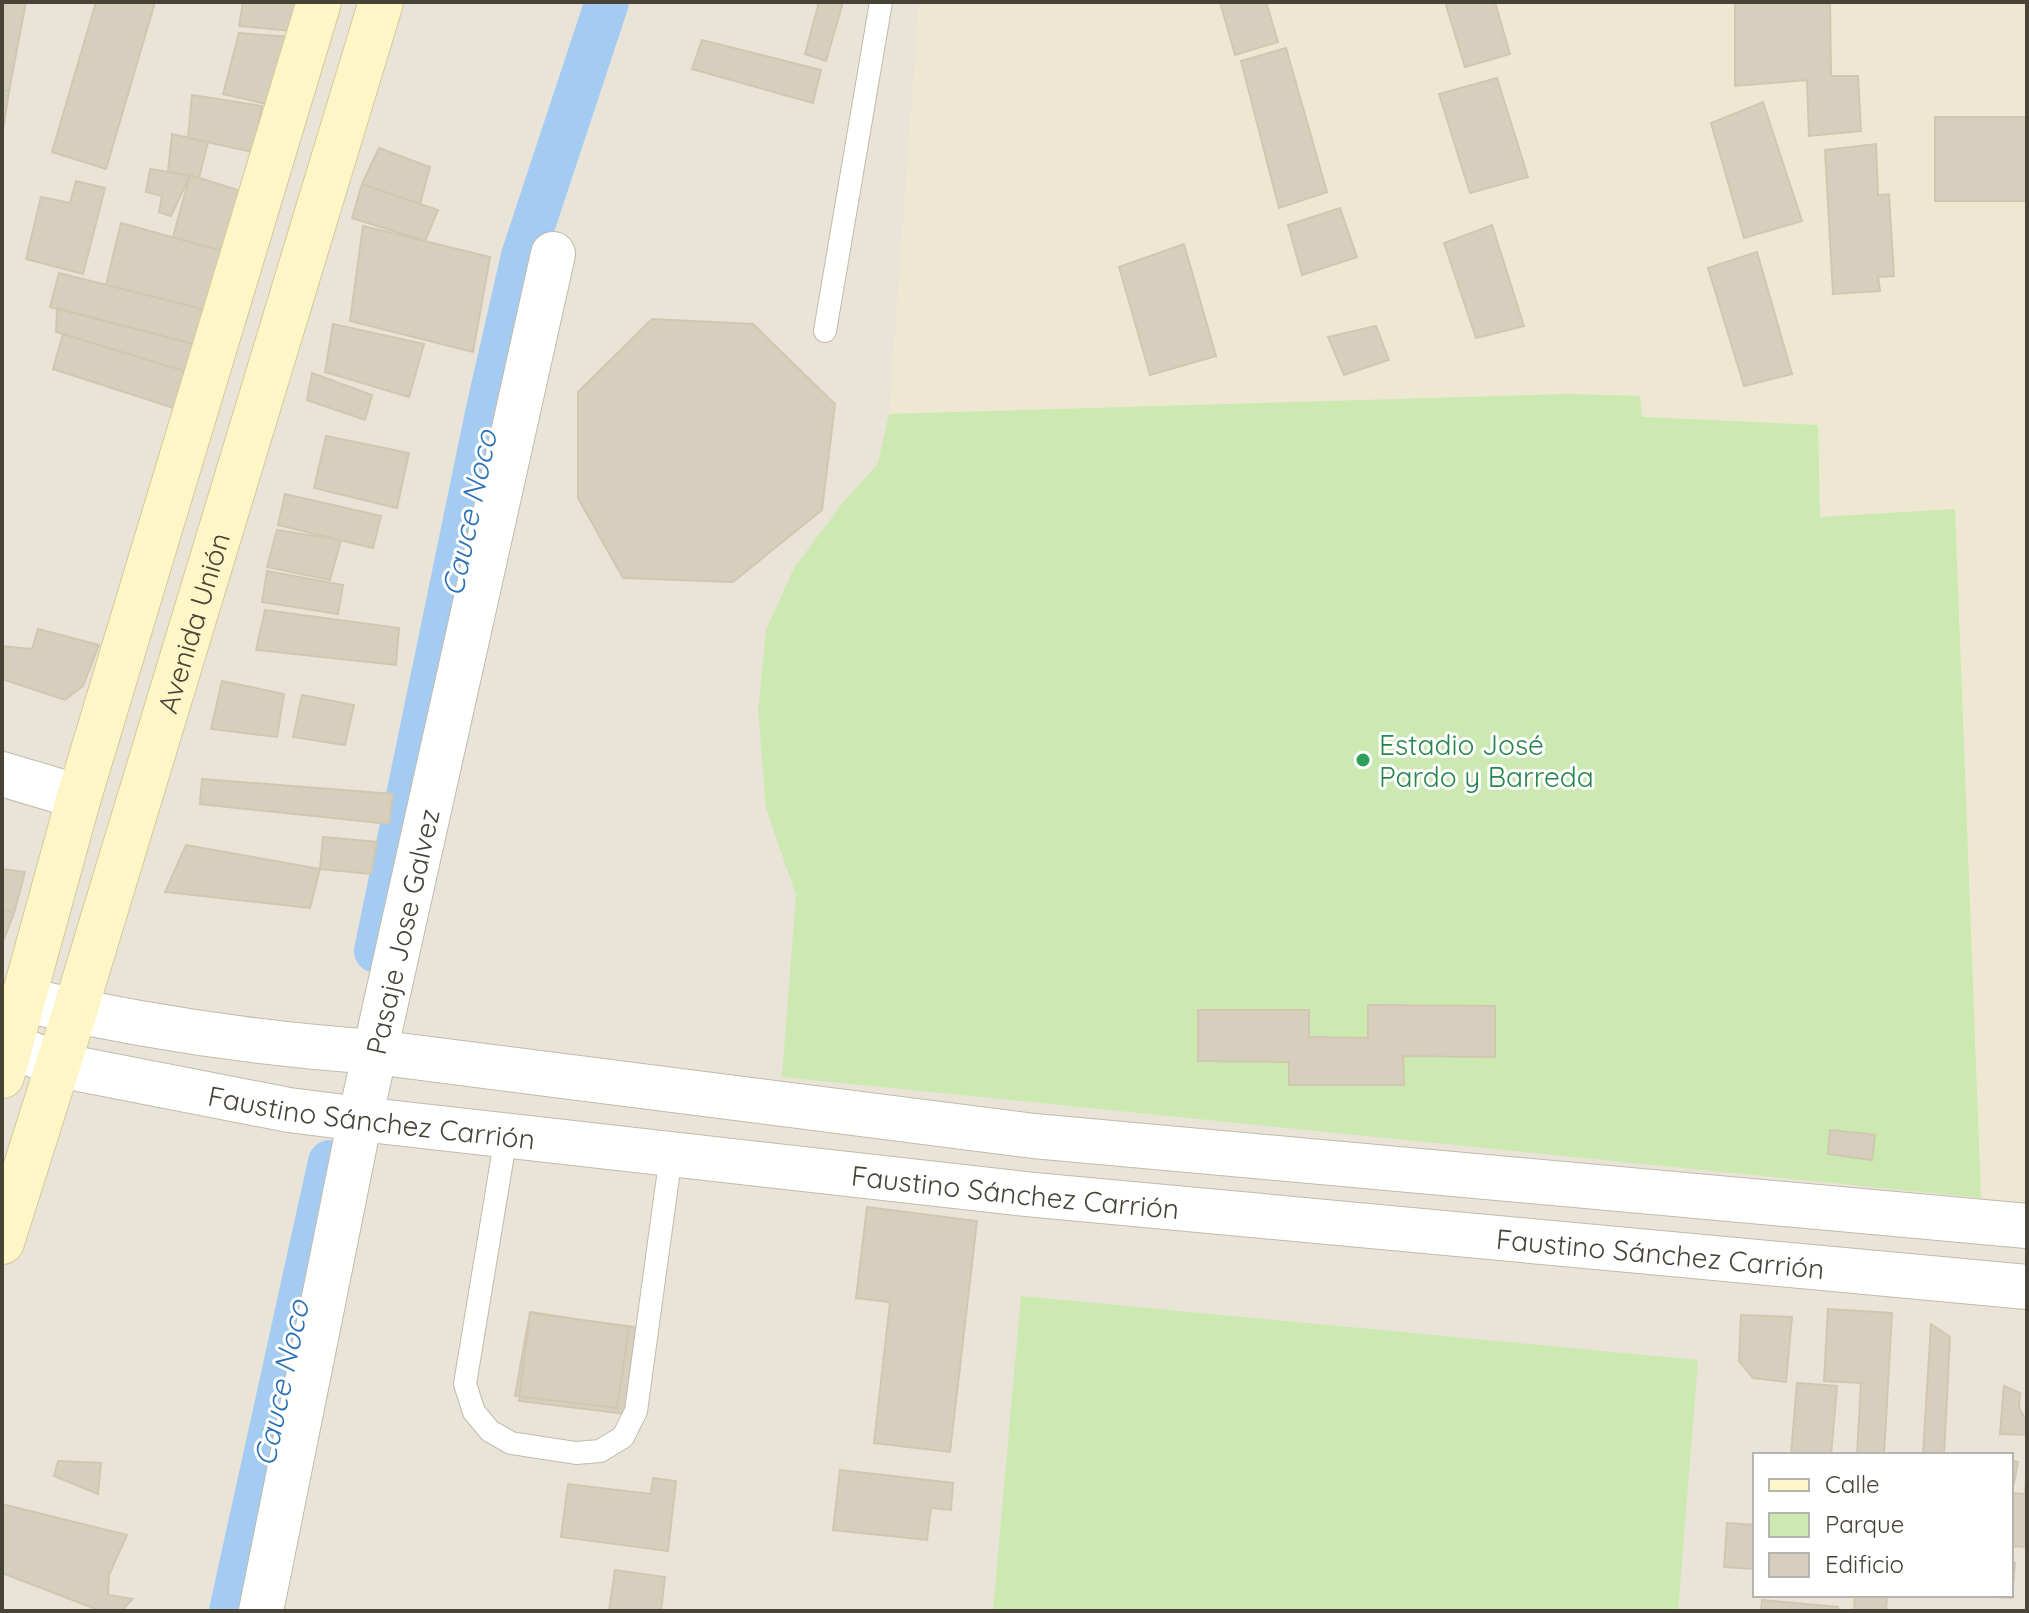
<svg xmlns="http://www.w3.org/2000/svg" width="2029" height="1613" viewBox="0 0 2029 1613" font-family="Quicksand,sans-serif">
<rect width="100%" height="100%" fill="#f5f2e9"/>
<path fill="#e9e4d7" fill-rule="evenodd" d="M2,2H2027V1611H2ZM1755,1455H2011V1595H1755Z"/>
<path fill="#eee8d2" d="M919,2H2027V1202L1981,1198L1958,621L1819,517L1818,425L1642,417L1639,396L1567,394L889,414Z"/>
<path fill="#cbe9b1" d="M1567,394L1640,396L1642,417L1818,425L1820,517L1955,509L1981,1198L782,1077L796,895L766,808L758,711L766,630L794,568L845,500L878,464L889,414Z
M1021,1296L1698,1360L1678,1611H993Z"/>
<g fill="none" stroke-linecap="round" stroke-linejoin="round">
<path stroke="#a4ccf2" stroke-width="44" d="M376,951L488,409L523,256L607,2
M231,1611L330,1162"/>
</g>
<path fill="#d7cfbe" stroke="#d1c7b1" stroke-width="2" d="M2,2H26L9,91L2,90Z
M96,2H155L106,169L52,152Z
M243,2H311L303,32L239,26Z
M819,2H843L826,61L805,54Z
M1220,2H1266L1278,42L1235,55Z
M1445,2H1495L1510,54L1465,67Z
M1735,2H1830L1831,76H1858L1861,131L1809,136L1807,80L1735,86Z
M239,33L304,38L284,108L223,94Z
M702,40L821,70L813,103L692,69Z
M1286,48L1327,192L1279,208L1241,61Z
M1497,78L1528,177L1470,193L1439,94Z
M2,90L9,91L2,137Z
M192,95L262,106L253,152L188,138Z
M1763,102L1802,221L1744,238L1711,123Z
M1935,117H2027V201H1935Z
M172,134L208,142L199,178L168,172Z
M1876,144L1878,195L1889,194L1894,276L1878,277L1880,291L1833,294L1825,150Z
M379,148L430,167L420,204L362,184Z
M150,169L190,175L171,216L159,212L162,196L146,192Z
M190,175L253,195L233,254L173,237Z
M76,181L105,188L83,274L26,259L41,197L70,203Z
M362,184L438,210L425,241L352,218Z
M1340,208L1357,257L1302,275L1288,225Z
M121,223L233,254L222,314L106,285Z
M1492,225L1524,326L1476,338L1444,243Z
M363,226L490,257L473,352L350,321Z
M1184,244L1216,356L1150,375L1119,267Z
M1757,252L1792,374L1744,386L1708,268Z
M59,273L222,314L205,347L50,307Z
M57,308L205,347L197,375L56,332Z
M652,319L753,324L835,404L822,510L733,582L623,578L578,498V392Z
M333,324L424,344L409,397L325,372Z
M1376,326L1389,360L1344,375L1328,337Z
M63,334L197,375L186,412L53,369Z
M312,373L372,395L365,420L307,400Z
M326,436L409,453L397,508L314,488Z
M285,494L381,516L373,548L278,525Z
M277,530L341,540L330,580L267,567Z
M267,571L343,585L338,614L262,602Z
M265,610L399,628L396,665L256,650Z
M38,629L99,645L83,686L65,700L2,679V646L32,649Z
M222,681L284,694L277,737L211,729Z
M302,695L354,705L345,745L293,737Z
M202,779L393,794L389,824L200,804Z
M323,837L377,842L371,874L320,869Z
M186,845L320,869L310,908L165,892Z
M2,869L25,872L14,913L2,909Z
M2,909L14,913L4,939H2Z
M1368,1005L1495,1006V1057L1403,1056L1404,1085H1289V1062L1198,1061V1010H1309V1037L1368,1038Z
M1830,1130L1875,1135L1872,1160L1828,1154Z
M867,1207L977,1221L950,1452L874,1443L890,1302L856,1298Z
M1828,1309L1892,1313L1884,1455H1857L1861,1383L1824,1381Z
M530,1312L629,1327L617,1408L515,1396Z
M530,1313L636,1327L625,1414L519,1401Z
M1741,1315L1792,1317L1786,1382L1753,1378L1739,1361Z
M1931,1324L1950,1337L1944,1455H1923Z
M1797,1383L1837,1386L1831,1455H1791Z
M2004,1386L2020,1393L2019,1408L2027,1422V1435L2000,1434Z
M2011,1460L2018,1462L2014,1483H2011Z
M58,1461L101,1463L98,1494L54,1476Z
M2027,1461V1547L2011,1546V1493L2025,1494Z
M840,1470L953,1483L951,1510L931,1508L927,1540L833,1530Z
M653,1478L676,1481L668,1551L561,1537L568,1484L651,1494Z
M2,1504L127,1535L109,1575L108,1595L133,1599L121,1611H101L2,1573Z
M1727,1523L1755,1525V1569L1724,1567Z
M2011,1563H2015L2012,1598L1979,1596L2011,1595Z
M615,1570L665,1577L661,1611H609Z
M1855,1595H1887L1886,1611H1854Z
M1762,1600L1838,1607V1611H1761Z"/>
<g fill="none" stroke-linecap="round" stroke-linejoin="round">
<defs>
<path id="lane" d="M825,331L881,2
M506,1136L465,1384L474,1412L490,1431L511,1443L576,1453L600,1451L623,1437L636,1411L671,1155"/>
<g id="street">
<path d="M2,774L79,797"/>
<path d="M25,1000C140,1026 258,1044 375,1052L1034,1136L2027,1226"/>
<path id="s1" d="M12,1046L58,1065L289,1110L360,1119L1025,1194L2027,1287"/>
<path id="s2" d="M261,1611L360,1119L553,254"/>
</g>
<g id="secondary">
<path d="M2,1076L79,797L319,2"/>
<path id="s3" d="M2,1242L75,1011L381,2"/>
</g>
</defs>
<use href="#lane" stroke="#c0bbab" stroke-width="24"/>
<use href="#street" stroke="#c0bbab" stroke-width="46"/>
<use href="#secondary" stroke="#d5c998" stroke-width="46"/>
<use href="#lane" stroke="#fff" stroke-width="22"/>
<use href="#street" stroke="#fff" stroke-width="44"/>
<use href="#secondary" stroke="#fff6c8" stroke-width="44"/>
</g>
<circle fill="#2e9e5b" stroke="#fff" stroke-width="3" cx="1363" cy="760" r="8"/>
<g text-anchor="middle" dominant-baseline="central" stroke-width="6" stroke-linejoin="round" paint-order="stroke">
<g font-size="28" fill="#484337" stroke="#fff">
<text stroke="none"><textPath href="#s3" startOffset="648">Avenida Unión</textPath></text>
<text stroke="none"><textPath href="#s2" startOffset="694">Pasaje Jose Galvez</textPath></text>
<text stroke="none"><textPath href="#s1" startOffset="368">Faustino Sánchez Carrión</textPath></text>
<text stroke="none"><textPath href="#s1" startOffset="1016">Faustino Sánchez Carrión</textPath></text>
<text stroke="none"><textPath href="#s1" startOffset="1664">Faustino Sánchez Carrión</textPath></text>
</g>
<g font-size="28" fill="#27864d" stroke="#fff" text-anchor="start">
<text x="1379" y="744">Estadio José<tspan x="1379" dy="32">Pardo y Barreda</tspan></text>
</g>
<g font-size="30" font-style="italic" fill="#2d72b7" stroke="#fff">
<text transform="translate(469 513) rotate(-78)">Cauce Noco</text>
<text transform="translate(281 1383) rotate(-78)">Cauce Noco</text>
</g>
</g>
<rect width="2029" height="1613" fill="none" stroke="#484337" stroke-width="8"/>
<rect x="1753" y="1453" width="260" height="144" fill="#ffffff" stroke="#b6b4af" stroke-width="2"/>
<rect x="1769" y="1479" width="40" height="12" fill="#fff6c8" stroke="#b6b4af" stroke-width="2"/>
<text x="1825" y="1493" font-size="24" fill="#484337">Calle</text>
<rect x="1769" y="1513" width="40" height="24" fill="#cbe9b1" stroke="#b6b4af" stroke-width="2"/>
<text x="1825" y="1533" font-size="24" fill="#484337">Parque</text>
<rect x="1769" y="1553" width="40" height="24" fill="#d7cfbe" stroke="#b6b4af" stroke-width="2"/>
<text x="1825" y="1573" font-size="24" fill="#484337">Edificio</text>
</svg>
